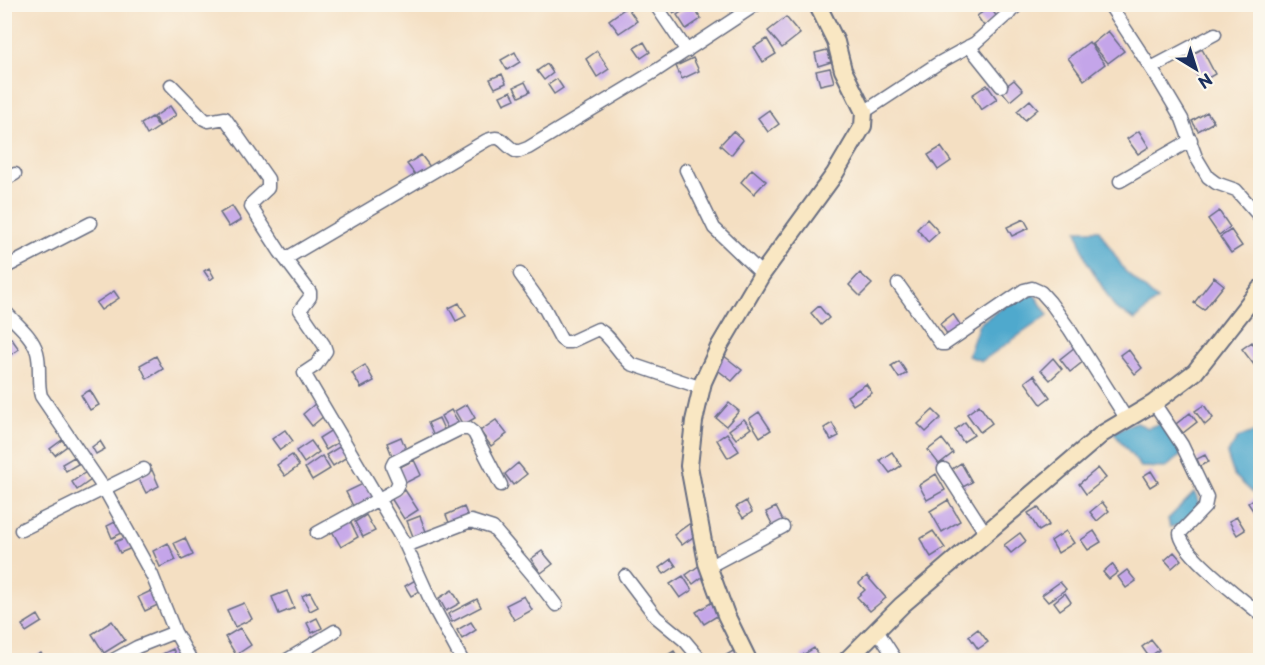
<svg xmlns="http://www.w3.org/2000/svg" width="1265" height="665" viewBox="0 0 1265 665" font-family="'Playpen Sans',sans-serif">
<rect width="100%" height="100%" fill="#fbf7ec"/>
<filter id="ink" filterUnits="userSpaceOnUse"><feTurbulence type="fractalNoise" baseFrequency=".0167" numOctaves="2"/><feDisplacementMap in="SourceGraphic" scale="12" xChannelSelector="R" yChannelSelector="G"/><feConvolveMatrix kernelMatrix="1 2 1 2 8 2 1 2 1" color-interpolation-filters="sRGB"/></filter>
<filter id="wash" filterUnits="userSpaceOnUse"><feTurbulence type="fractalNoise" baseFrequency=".008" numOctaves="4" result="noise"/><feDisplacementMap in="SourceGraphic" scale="24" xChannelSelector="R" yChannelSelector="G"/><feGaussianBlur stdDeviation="1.35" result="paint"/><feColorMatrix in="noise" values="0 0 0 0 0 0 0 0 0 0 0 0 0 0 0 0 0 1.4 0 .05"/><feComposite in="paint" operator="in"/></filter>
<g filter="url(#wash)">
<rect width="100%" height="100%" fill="#f4dfc2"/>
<path fill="#50a9cd" stroke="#366c96" stroke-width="1.5" d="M1077,230H1099L1125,271L1157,300L1135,320L1115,308L1086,260Z
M1034,294L1048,315L982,361L968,356L979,324L1013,300Z
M1135,422L1148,428L1163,422L1185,452L1165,468L1141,467L1113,432Z
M1260,429V489L1253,493L1234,475L1227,454L1238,438Z
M1195,492L1201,510L1192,522L1170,527L1168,519Z"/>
<g id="blocks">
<path fill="#c4a5e9" d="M667,4H685L674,13Z
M692,5L701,19L686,29L677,15Z
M627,7L637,21L619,33L609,20Z
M990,7L997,17L984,26L977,16Z
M786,17L800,34L782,48L768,31Z
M1108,31L1124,51L1108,63L1092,44Z
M767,39L776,54L763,62L754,47Z
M644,42L650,52L641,58L634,48Z
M1089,42L1105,64L1084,80L1068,58Z
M1202,49L1215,74L1201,82L1187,57Z
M827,50L831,62L818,66L815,53Z
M597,51L609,69L597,77L586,59Z
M515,52L520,62L507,70L501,60Z
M693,58L699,71L682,79L676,66Z
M547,64L553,73L544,80L537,71Z
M830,68L834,82L820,85L816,71Z
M502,74L506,83L495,88L490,79Z
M557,79L563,88L554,94L548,85Z
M1014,80L1023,90L1010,101L1001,90Z
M525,82L530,92L519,97L514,87Z
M987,85L997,99L981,110L972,95Z
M511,91L515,99L504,104L500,96Z
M1030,100L1038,109L1025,120L1017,111Z
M170,106L176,115L160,126L154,117Z
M769,110L779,124L768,132L758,118Z
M1207,112L1214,122L1198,131L1192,121Z
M152,117L159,127L147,135L141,124Z
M733,131L743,140L731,155L720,145Z
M1139,131L1149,147L1138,154L1127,139Z
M941,147L951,161L938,170L928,155Z
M421,155L431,168L417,177L407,164Z
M752,169L766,181L754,194L741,182Z
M232,206L241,220L229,227L220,213Z
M1219,211L1230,227L1219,235L1208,219Z
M927,219L939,232L928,242L917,229Z
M1024,219L1029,228L1012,236L1007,227Z
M1231,230L1242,246L1231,253L1220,237Z
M209,268L214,277L210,280L204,271Z
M860,273L872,284L860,296L849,285Z
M1214,277L1224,285L1204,310L1194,303Z
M114,291L119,298L101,310L96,303Z
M459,303L466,316L456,321L449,308Z
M819,306L829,318L821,325L811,313Z
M953,314L961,326L948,335L940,324Z
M11,338L19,349L4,359V343Z
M1252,342L1260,354V368L1258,370L1242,349Z
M1075,347L1085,360L1070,372L1060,359Z
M1128,349L1142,368L1135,374L1120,355Z
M723,355L742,370L732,381L715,368Z
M156,356L163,369L147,379L140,365Z
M1053,358L1062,369L1050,380L1041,370Z
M899,361L907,373L899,378L891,366Z
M365,365L374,381L361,388L352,373Z
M1034,375L1050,397L1041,404L1025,382Z
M866,384L872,393L853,405L847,396Z
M90,390L99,405L90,410L81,395Z
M316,403L325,415L312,426L303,414Z
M729,403L739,411L726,426L716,418Z
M467,404L475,418L463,425L455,411Z
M979,405L992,423L980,432L967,414Z
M1204,405L1213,418L1205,425L1195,411Z
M451,410L459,423L448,429L441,416Z
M933,410L941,418L926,432L918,424Z
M759,412L771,430L760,437L749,419Z
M1190,413L1197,422L1183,433L1176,424Z
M439,418L446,434L435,439L428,423Z
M744,419L751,428L736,439L729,430Z
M496,420L507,434L491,446L480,431Z
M965,422L974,435L963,442L955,430Z
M832,423L839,436L831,440L824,428Z
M335,428L342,440L326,450L319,438Z
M285,430L293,441L280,450L272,439Z
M727,433L739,451L728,458L717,440Z
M401,437L407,452L393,458L387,443Z
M942,439L953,453L939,464L928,450Z
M62,440L67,446L55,455L50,449Z
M100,441L105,449L96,454L92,447Z
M311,441L319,452L304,463L296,451Z
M344,444L350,455L333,466L326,455Z
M892,452L901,466L890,473L880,460Z
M292,455L299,466L285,476L277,465Z
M1205,455L1209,462L1200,466L1197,459Z
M322,456L330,469L312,480L305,468Z
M74,457L78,464L66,471L62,464Z
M414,460L421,475L405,483L398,468Z
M518,463L527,474L513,485L505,474Z
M961,463L972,482L963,487L952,469Z
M1098,468L1106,478L1086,494L1079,484Z
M152,470L159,486L146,493L138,477Z
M1151,471L1158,482L1150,487L1143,476Z
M86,472L91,480L77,490L72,482Z
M936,474L945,490L927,500L919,485Z
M367,482L374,498L354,508L346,492Z
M405,490L418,510L404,519L391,498Z
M1258,496L1260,501V521L1248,503Z
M948,500L960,521L942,532L930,511Z
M746,501L752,512L743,518L736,507Z
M1102,502L1109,511L1097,521L1090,512Z
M464,507L468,517L450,525L446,515Z
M776,507L783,521L773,526L766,512Z
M1038,507L1049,525L1039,531L1028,513Z
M366,515L375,531L363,537L355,522Z
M420,516L427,534L414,539L407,521Z
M1237,517L1245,530L1237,535L1229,521Z
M121,519L126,531L112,538L107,526Z
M350,521L358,537L341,547L332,531Z
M689,524L697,534L682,545L674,535Z
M933,531L945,548L931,557L920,539Z
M1066,531L1074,543L1058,553L1051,541Z
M1094,531L1101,542L1088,550L1081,540Z
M1020,533L1026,541L1011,553L1004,545Z
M129,536L134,547L120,553L115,542Z
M185,538L193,555L182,560L174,543Z
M168,543L176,560L160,567L153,551Z
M542,551L553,564L541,573L531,559Z
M1174,552L1181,560L1172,568L1165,560Z
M671,559L676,566L664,574L659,568Z
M1112,564L1118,572L1109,579L1103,572Z
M700,565L706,574L693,584L686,575Z
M1127,570L1136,581L1126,588L1118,577Z
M683,576L692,590L680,598L670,584Z
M867,576L886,598L870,611L857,597L865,590L859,583Z
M417,579L424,589L411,596L405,586Z
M1060,582L1066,589L1048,602L1042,595Z
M155,589L162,603L145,611L138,597Z
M452,590L460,603L446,611L439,598Z
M287,591L294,608L279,614L272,597Z
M310,592L318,607L310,611L302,596Z
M1065,593L1071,602L1060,610L1054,602Z
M524,596L532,610L514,620L506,605Z
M477,599L481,607L452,622L448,614Z
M714,601L722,613L704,624L696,612Z
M244,603L252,619L235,627L227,610Z
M38,615L42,622L26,632L22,625Z
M317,618L322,628L312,633L307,623Z
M112,621L125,640L104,653L92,634Z
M471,622L476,630L462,639L457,630Z
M240,628L251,645L236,655L225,637Z
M978,629L988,642L978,649L969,636Z
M1151,640L1159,650L1149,657L1142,647Z
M740,647L745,657L738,660H725L723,657Z
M814,648L819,657L812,660H804L801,656Z
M173,649L178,660H156L154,658Z
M674,651L680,660H659Z
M41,653L45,660H29Z"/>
</g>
</g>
<g filter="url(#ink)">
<use href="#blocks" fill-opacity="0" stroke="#676d81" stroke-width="1.5"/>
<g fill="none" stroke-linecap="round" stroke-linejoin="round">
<defs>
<path id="street" d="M655,4L687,51
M1002,4L1009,14
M1109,4L1160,82L1182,119L1196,157L1208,177L1216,183L1236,190L1260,217
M969,46L1001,86
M1151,68L1215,34
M171,85L204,119L208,121L225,118L268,179V188L252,203L251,207L280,252L310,292V297L300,310L324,345L326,351L316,365L304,373L406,546L434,608L462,660
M864,112L937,64L975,43L1019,4
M686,170L714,228L762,274
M4,180L15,174
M1120,181L1191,140
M285,259L487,140C503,133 503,145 517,152L528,148L657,70L757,4
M4,268L91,223
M520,274L545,309L561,339L565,342H570L598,329C611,336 619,354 631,364L702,388
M898,284L941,344H945L1024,290L1032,288L1041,292L1050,302L1070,330L1126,418
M4,310C15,323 32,335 37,352C41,366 37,382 41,396L105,490L152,575L175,632L191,660
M1154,403L1182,445L1207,497L1205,507L1180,533C1180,553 1244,600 1260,614
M944,469L986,534
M21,530L144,469
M317,533L395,490L399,482L392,466L394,462L460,429H469L474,433L501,485
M406,546L471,521L493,528L532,574L556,605
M708,567L783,527
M625,576L656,617L685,641L701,660
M876,629L896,660
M113,660L137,647L175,632
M287,660L335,631"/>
<path id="secondary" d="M748,660L726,615L707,563L689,466L694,421L703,382L720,345L762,274L834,175L863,126L864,112L843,70L836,42L817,4
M847,660L902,605L1102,434L1154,403L1195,372L1260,289"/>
</defs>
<use href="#street" stroke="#676d81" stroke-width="15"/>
<use href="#secondary" stroke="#676d81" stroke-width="20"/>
<use href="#street" stroke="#fff" stroke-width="12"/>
<use href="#secondary" stroke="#f9e7c3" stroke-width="16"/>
</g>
</g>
<rect width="1265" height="665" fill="none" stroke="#fbf7ec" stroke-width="24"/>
<g transform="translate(1196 69) rotate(142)" stroke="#fbf7ec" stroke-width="4.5" paint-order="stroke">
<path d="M0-4.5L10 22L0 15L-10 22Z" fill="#1b2f5e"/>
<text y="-9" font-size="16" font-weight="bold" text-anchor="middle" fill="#1b2f5e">N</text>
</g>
</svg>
